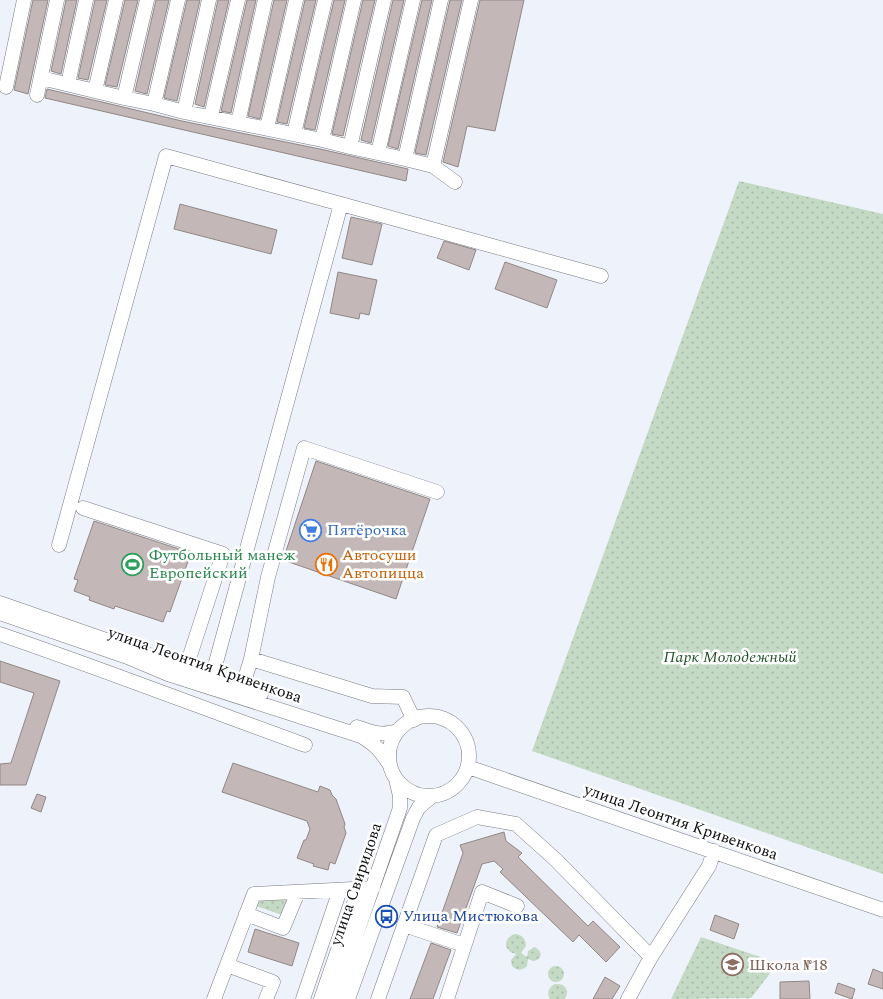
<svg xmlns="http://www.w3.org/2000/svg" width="883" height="999" viewBox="0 0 883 999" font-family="Spectral,serif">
<defs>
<pattern id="grass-dots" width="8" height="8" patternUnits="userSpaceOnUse" patternTransform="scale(1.25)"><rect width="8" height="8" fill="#c4dac5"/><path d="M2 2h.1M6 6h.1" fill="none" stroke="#a7baa8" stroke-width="1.8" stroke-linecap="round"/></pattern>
</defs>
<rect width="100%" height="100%" fill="#eef3fb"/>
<path fill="url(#grass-dots)" d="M739,181L883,214V874L532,751Z
M291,897L282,915L256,906L259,899Z
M514,934C521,934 526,938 526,946L521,953L527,957L528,951L534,947C543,950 543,960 533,961L528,959L527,966C522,971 517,971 512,966L511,960L516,954C504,951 502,940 514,934Z
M701,937L778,963L751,998L671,999Z
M548 974a8 8 0 1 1 16 0a8 8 0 1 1-16 0Z
M555,984C565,983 570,990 565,999H550C546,993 549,987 555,984Z"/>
<path fill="#c3b8b7" stroke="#918785" d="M33,0H48L28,94L14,90Z
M66,0H77L61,74L51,71Z
M95,0H107L88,80L78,78Z
M125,0H138L117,87L105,85Z
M156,0H169L147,94L135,91Z
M187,0H200L177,101L164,98Z
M218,0H229L204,107L195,104Z
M247,0H256L231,113L221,111Z
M274,0H287L260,119L248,116Z
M305,0H316L287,124L277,122Z
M334,0H345L315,130L304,128Z
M363,0H375L343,136L332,134Z
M393,0H404L371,143L361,140Z
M422,0H432L398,149L388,146Z
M450,0H462L426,155L415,153Z
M480,0H524L495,131L467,126L458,167L443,162Z
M47,89L182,121L320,149L408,169L406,181L45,98Z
M180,204L277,230L271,254L174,229Z
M351,217L382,224L372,265L342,258Z
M444,241L476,250L469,270L437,258Z
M505,262L557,280L547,308L495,289Z
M338,272L377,280L369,315L360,313L359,319L330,313Z
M316,461L430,499L396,599L283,560Z
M94,521L191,553L170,612L167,611L163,622L115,606L114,609L89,600L90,597L74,591L78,580L74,579Z
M0,661L60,681L26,785H0V764L11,763L34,693L0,682Z
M233,763L318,792L320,786L330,790L332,795L336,799L345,824L344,827L346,833L335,864L330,862L328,870L313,866L314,864L297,858L304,840H306L310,829L307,821L222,792Z
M37,794L46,797L41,812L31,808Z
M504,832L506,841L522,853L518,857L588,926L593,921L620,947L606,962L579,935L573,942L500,872L503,869L494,861L482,864L457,933L437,927L463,853L460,845Z
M715,915L739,924L734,939L710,930Z
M255,929L299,943L292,966L248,952Z
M431,943L451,950L433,999H410Z
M873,969L883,973V989L868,984Z
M605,977L620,986L612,999H593Z
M809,981L810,999H780V982Z
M838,983L855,989L852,999L835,993Z"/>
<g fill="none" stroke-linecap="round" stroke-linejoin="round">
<defs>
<path id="minor" d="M41,78L124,98L154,104L184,112L322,140L350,147L405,159L433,166L455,182
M68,84L86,0
M6,87L24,0
M95,91L116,0
M37,95L57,0
M124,98L147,0
M154,104L178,0
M184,112L209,0
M211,116L238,0
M238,123L265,0
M267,128L296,0
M294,134L325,0
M322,140L354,0
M350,147L384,0
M378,153L413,0
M405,159L441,0
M433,166L471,0
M83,508L223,554L186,668
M59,545L166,156L341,204
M0,603L261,694
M0,613L130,658L168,674L361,736C376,745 380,750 390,765
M0,634C102,669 203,708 305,745
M251,659L268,577L304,448L437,492
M212,677L341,204L601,276
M242,688L251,659L372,696L403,697L414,720
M389 756a40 40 0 1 1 80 0a40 40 0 1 1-80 0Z
M357,727C374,733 379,736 398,731
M468,767L883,910
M246,914L283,928L298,892
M404,925L464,945
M227,965L273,982L266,999
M214,999L254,894L373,888
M303,999L340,890
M321,999L359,889
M334,999L400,808V796L396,779
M348,999L413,818L419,807L431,797
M378,999L436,835L477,817L516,824L556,860L651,957
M447,999L482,892L517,906
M628,999L651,957L709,866L714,851"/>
</defs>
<use href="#minor" stroke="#777b82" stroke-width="15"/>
<use href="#minor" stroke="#fff" stroke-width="14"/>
</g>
<defs>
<symbol id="supermarket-ring" viewBox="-11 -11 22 22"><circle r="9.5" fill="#fff" stroke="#3f7fe0" stroke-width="1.5"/><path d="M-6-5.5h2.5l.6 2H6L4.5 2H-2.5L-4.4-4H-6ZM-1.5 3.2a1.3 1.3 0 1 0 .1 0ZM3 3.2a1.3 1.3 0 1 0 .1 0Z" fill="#3f7fe0"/></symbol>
<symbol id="stadium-ring" viewBox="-11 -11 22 22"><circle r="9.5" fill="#fff" stroke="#2e9e5b" stroke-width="1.5"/><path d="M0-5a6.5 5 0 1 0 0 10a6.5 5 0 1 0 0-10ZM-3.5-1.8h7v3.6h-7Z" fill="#2e9e5b"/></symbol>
<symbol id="restaurant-ring" viewBox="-11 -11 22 22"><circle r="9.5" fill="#fff" stroke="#e8710a" stroke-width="1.5"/><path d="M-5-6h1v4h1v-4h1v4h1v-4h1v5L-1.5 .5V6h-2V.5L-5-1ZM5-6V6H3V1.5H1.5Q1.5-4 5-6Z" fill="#e8710a"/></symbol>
<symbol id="bus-ring" viewBox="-11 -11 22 22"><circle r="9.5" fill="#fff" stroke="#1a4fb4" stroke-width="1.5"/><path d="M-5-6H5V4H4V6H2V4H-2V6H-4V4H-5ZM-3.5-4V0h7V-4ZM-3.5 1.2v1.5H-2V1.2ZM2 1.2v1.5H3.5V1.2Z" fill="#1a4fb4"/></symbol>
<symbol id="school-ring" viewBox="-11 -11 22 22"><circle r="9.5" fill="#fff" stroke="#8d6e63" stroke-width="1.5"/><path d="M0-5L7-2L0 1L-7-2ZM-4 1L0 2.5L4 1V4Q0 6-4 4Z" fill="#8d6e63"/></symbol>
</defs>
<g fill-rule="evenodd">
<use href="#supermarket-ring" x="298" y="518" width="25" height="25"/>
<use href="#stadium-ring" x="120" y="552" width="25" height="25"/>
<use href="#restaurant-ring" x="314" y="552" width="25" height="25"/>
<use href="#bus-ring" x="374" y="904" width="25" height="25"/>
<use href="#school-ring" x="720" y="952" width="25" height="25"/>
</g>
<g text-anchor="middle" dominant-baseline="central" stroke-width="5" stroke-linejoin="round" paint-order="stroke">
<g font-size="16" fill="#366cbe" stroke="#fff" text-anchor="start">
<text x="327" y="530">Пятёрочка</text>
</g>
<g font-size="16" fill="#27864d" stroke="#fff" text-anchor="start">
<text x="149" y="555">Футбольный манеж<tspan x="149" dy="18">Европейский</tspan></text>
</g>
<g font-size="16" fill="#c56008" stroke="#fff" text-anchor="start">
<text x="342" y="555">Автосуши<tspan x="342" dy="18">Автопицца</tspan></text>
</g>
<g font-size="16" font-style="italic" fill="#215229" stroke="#fff">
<text x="730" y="657">Парк Молодежный</text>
</g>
<g font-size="16" fill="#0a0b0e" stroke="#fff">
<text transform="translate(205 665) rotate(19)">улица Леонтия Кривенкова</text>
<text transform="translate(681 822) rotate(19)">улица Леонтия Кривенкова</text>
<text transform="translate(356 884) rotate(-71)">улица Свиридова</text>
</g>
<g font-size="16" fill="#164399" stroke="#fff" text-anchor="start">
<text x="403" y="916">Улица Мистюкова</text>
</g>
<g font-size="16" fill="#785e54" stroke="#fff" text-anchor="start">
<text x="749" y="965">Школа №18</text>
</g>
</g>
</svg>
